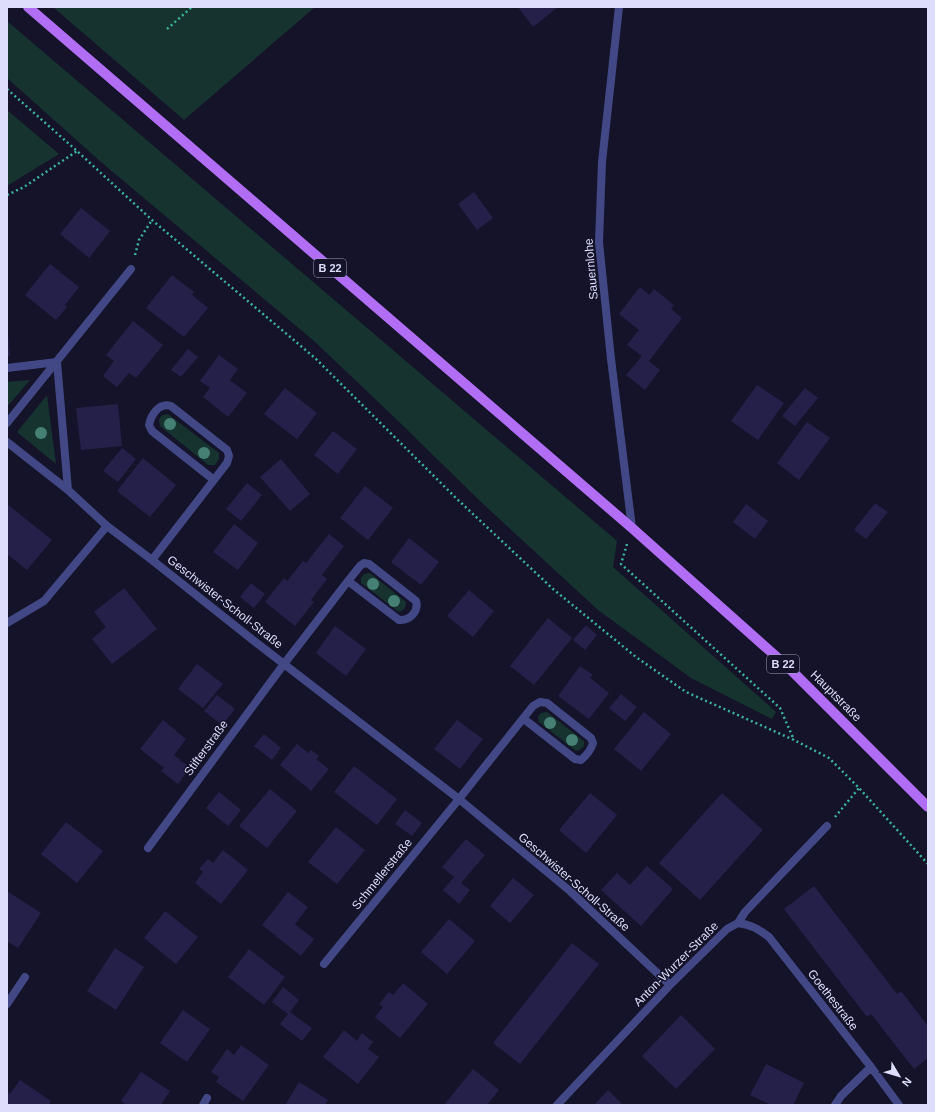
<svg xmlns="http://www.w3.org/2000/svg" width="935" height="1112" viewBox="0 0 935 1112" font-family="Helvetica,sans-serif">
<rect width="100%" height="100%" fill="#14132a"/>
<path fill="#16332f" d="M53,7H315L184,120Z
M7,21L617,541L613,567L766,703L776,712L772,719L691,678L598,610L481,502L394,417L314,341L101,162L7,78Z
M7,110L59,154L7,186Z
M30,380L7,407V382Z
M47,395L56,464L17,432Z
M168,414L219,453V459L215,465H208L160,426L159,420L162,415Z
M370,573L406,602C406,607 405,610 399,612L361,583V578L364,574Z
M547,712L584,741V746L580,750L576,751L539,722L538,717L541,713Z"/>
<path fill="#242049" d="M518,7H558L533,27Z
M474,192L493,218L477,230L458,204Z
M81,208L110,231L89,258L60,234Z
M50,264L79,287L65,305L67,307L56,320L25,295Z
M172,275L194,292L192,295L208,308L184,337L146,308Z
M640,287L649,295L654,289L674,305L671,309L682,318L649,361L660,370L645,390L626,375L642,356L627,345L639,330L619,314Z
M133,321L163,345L136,378L129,373L117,387L103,376L114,361L106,355Z
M7,335H8L10,356H7Z
M188,349L198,357L181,377L171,370Z
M219,355L238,369L230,380L247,393L228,417L203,397L210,388L200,381Z
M757,385L784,403L758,440L731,421Z
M285,388L317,413L297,439L264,414Z
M805,388L818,398L795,426L782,416Z
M118,404L122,446L81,450L76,408Z
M807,422L830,438L799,480L777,463Z
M333,431L357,449L338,474L314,455Z
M122,448L136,459L118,482L103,471Z
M143,458L176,485L150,517L117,491Z
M281,459L310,494L290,511L260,477Z
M247,483L262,495L241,521L226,509Z
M365,486L393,508L368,540L340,518Z
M875,503L888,512L866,539L854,530Z
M7,504L52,540L27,570L7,554Z
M746,504L768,521L755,539L733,522Z
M234,524L258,543L238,570L213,552Z
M329,534L344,546L322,575L327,579L311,600L314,602L295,626L265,602L284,578L287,581L303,561L306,563Z
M409,538L439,562L421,585L391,562Z
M251,583L265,594L254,608L240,597Z
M124,588L157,629L112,664L92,639L106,627L94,612Z
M469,590L494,611L473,637L447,616Z
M548,618L572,638L534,685L510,666Z
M586,625L597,635L585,650L573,640Z
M335,626L366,649L346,676L316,653Z
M197,664L223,684L203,708L178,689Z
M580,666L593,675L590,678L609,693L589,719L558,696Z
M621,694L637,707L625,721L609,708Z
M217,695L235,709L222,725L204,711Z
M644,712L671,734L641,771L614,749Z
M163,720L186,739L174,755L190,768L178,784L161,771L164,768L140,749Z
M457,720L483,739L460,769L434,749Z
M264,734L281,748L272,760L254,746Z
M297,744L308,753L311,750L319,756L316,759L329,769L311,791L280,765Z
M354,766L397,799L377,825L334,792Z
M270,789L297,811L267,848L239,826Z
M219,792L241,810L228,826L206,808Z
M590,793L617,815L586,853L559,830Z
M722,793L763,830L700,900L659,863Z
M405,810L422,823L412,836L395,824Z
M66,822L103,851L77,883L41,854Z
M336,827L365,850L337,884L308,862Z
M466,839L485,855L461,883L470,890L459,904L443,890L454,877L442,867Z
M223,850L248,870L221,904L195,883L203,872L199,869L208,859L213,863Z
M647,866L673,889L641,926L601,890L617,873L630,885Z
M513,878L534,895L510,923L490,906Z
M814,886L897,994L901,991L928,1026V1058L914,1069L871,1014L867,1017L784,909Z
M7,891L41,913L18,948L7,941Z
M288,892L308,907L295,924L314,939L301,956L262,925Z
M165,911L198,937L176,964L144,938Z
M449,919L475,941L447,974L421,952Z
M572,943L599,964L520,1064L493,1043Z
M115,948L144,967L116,1010L87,991Z
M249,949L285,977L264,1005L228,977Z
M403,983L428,1004L400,1038L375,1017L383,1007L379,1004L389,992L393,995Z
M283,987L299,1000L290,1012L312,1028L302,1041L280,1024L288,1014L272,1002Z
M183,1010L210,1029L187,1062L160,1043Z
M681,1015L715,1049L676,1089L642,1056Z
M344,1030L357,1041L362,1033L373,1042L368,1049L379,1057L358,1084L323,1057Z
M241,1045L269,1065L243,1101L216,1082L219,1077L211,1072L227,1049L234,1055Z
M766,1064L804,1083L793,1105H771L750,1095Z
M473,1069L499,1090L487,1105H444Z
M141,1072L170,1091L161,1105H127L121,1101Z
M20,1080L51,1101L48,1105H7V1091L10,1094Z
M299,1082L328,1100L325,1105H285Z
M608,1090L623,1105H594Z"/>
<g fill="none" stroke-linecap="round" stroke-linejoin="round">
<path stroke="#3bb49d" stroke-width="2.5" stroke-dasharray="2 3" stroke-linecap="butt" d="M167,29L192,7
M7,89L77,151L152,220L315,358L457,499L553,589L636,657L686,692L794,740L829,758L859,788L928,864
M7,195L24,187L77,151
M135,255L139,240L152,220
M627,544L621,564L780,708L794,740
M835,817L859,788"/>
<path stroke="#424885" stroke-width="8" d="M619,7L602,162L599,242L611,359L632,528
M7,368L57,362L68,490
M7,423L131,269
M7,442L68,490L107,526L152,560L258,644L459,799L570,891L670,985
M152,560L227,463L229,456L227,450L171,406C159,402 151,415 149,425L152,431L214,480
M7,623L44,601L107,526
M148,848L284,664L348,581L360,566L364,563L369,564L416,601C419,611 410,621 399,620L348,581
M738,923C752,925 758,929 769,937L871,1067L899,1105
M324,964L459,799L533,706L540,702L547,703L591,738L593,743C591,750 587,755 581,760L575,759L524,719
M7,1004L25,977
M203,1105L207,1098
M557,1105L670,985L727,929L738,923L745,912L827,826
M835,1105L841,1096L871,1067"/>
<path stroke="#b16ef4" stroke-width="10" d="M28,7L632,528L789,668L928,807"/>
</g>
<g fill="#467f74">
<circle cx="170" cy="424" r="6"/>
<circle cx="41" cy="433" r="6"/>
<circle cx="204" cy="453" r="6"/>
<circle cx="373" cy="584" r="6"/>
<circle cx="394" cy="601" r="6"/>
<circle cx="550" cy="723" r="6"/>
<circle cx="572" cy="740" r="6"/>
</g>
<g text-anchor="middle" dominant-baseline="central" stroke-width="3" stroke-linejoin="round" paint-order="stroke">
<g fill="#14132a" stroke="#a1a1bd" stroke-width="1">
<rect x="314" y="259" width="32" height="18" rx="3"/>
<rect x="767" y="655" width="32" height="18" rx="3"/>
</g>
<g font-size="11" font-weight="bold" fill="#dedefc">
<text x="330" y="268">B 22</text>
<text x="783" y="664">B 22</text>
</g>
<g font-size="12" fill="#dedefc" stroke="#14132a">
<text transform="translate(591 269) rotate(-95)">Sauernlohe</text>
<text transform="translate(225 602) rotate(38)">Geschwister-Scholl-Straße</text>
<text transform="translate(836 696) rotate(45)">Hauptstraße</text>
<text transform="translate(206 748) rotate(-54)">Stifterstraße</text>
<text transform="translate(382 874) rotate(-51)">Schmellerstraße</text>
<text transform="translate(574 882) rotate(41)">Geschwister-Scholl-Straße</text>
<text transform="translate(676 964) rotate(-45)">Anton-Wurzer-Straße</text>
<text transform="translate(833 1000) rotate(52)">Goethestraße</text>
</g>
</g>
<rect width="935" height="1112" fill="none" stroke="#dedefc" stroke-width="16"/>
<g transform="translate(899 1076) rotate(128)" stroke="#14132a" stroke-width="3" paint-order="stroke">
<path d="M0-3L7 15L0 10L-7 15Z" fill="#dedefc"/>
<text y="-6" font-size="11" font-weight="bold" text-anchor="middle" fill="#dedefc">N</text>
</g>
</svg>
